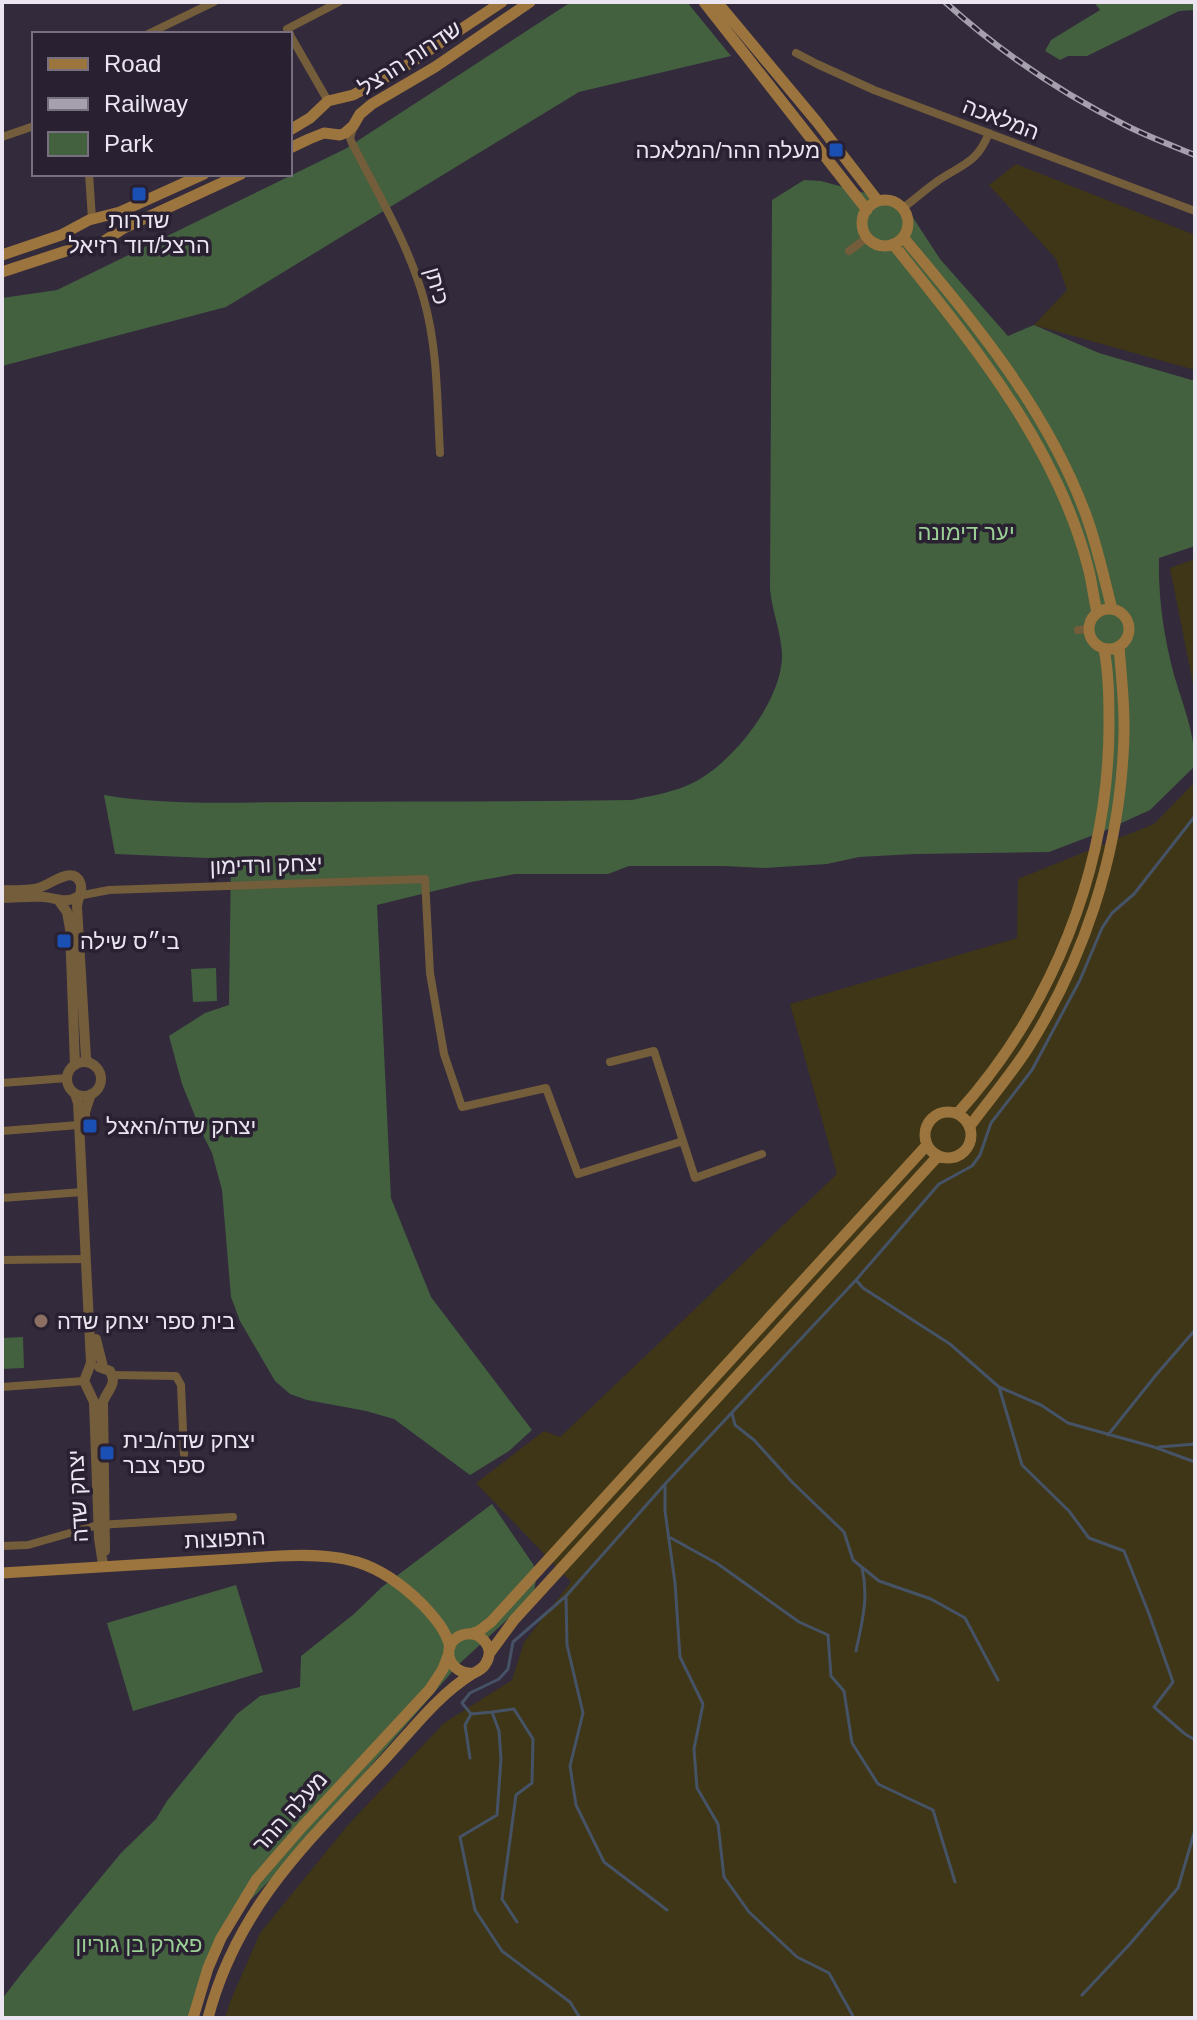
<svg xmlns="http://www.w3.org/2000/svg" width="1197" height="2020" viewBox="0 0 1197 2020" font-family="Helvetica,'Noto Sans Hebrew',sans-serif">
<rect width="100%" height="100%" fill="#332a3c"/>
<path fill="#43603f" d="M571,2H687L731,56L579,92L226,307L2,366V298L57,290L345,149Z
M1094,2H1195V10L1179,11L1087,56H1068L1060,60L1045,51L1051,40L1100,10Z
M804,180L821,181L869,194L912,216L940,259L1008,336L1034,325L1099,353L1195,381V546L1159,558C1158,598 1164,637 1174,675C1183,705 1195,734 1195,766L1150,810L1104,831L1049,852L915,854L859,857L827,864L765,868L723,866H629L608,874H515L471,882L377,905L391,1198L431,1297L532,1430L509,1451L470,1475L394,1419L366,1411L307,1400L290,1394L275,1381L240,1321L231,1297L222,1190L212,1153L201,1131L182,1084L169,1036L205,1013L229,1005L231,859L115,854L104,795C168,806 244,802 310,802C417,801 525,802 632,800C650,796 669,793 686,786C729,769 781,703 782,657C782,634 772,612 770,589L772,200Z
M216,968L217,1001L193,1002L191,969Z
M23,1337L24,1368L2,1369V1338Z
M492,1504L533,1564L537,1573L534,1592L523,1605L458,1665L368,1769L272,1878L224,1927L190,2018H2V1999L22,1973L121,1853L156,1819L167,1801L237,1714L260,1696L300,1687L301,1656L354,1614L382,1587Z
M236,1585L263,1672L133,1711L107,1623Z"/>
<path fill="#3e3616" d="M1016,164L1195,235V370L1034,325L1067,290L1056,259L989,185Z
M1195,559V694L1170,568Z
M1195,782V2018H225L230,2002L260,1933L348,1825L444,1723L512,1680L524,1642L571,1582L476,1483L544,1431L560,1437L837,1174L790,1004L1017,938L1018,879L1154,824Z"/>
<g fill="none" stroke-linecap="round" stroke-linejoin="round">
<path stroke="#465366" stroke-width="3" d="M856,1280L863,1288L950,1344L999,1387L1022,1465L1069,1511L1089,1538L1124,1551L1149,1614L1173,1682L1154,1707L1185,1734L1195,1740
M999,1387L1041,1405L1068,1423L1154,1447L1195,1462
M732,1413L735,1425L754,1440L792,1482L844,1532L853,1560L879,1581L931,1599L965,1618L998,1680
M1108,1435L1156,1375L1195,1330
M1159,1447L1195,1444
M665,1486V1511L675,1583L680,1657L703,1704L694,1749L697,1788L718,1824L724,1877L749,1912L797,1957L829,1973L854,2018
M671,1538L718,1564L799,1622L828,1635L831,1676L844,1691L852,1743L878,1784L933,1810L955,1882
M566,1596L567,1645L583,1713L570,1766L576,1805L604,1862L667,1910
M856,1651C862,1623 869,1597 862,1568
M492,1712L514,1709L533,1739L532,1783L516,1795L502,1899L517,1922
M470,1758L465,1725L471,1714
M1082,1995L1129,1945L1178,1888L1195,1830
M580,2018L570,2002L502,1951L475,1910L460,1837L497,1815L501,1759L499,1731L492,1712L471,1714L462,1703L470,1693L499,1679L508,1669L513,1642L566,1596L665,1484L856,1280L939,1184L972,1166L980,1155L991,1123L1032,1070L1080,980L1102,928L1112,913L1134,894L1195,816"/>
<path stroke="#745d3a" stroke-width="8" d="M148,34L214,2
M290,34L287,29L339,2
M290,35L328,101
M796,53L817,64L874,90L1195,211
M353,128L350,138L352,143C378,194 409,245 424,300C438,349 437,403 440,453
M2,137L34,126
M89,174L92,219
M903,208C915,199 926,189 939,180C963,164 977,163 989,133
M849,251L868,237
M1078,630L1088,629
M78,896L109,890L425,879L430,973L444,1054L462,1107L546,1088L578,1174L683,1141L654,1051L610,1062
M2,1083L67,1078
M2,1131L79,1125
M683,1141L695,1178L762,1154
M2,1198L83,1192
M2,1260L86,1259
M112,1375L176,1376L181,1385L184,1454
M2,1387L84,1381
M2,1546L28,1545L98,1525L233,1517"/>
<path stroke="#745d3a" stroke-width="10" d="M2,890C13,890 24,891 34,889C48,888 71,864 80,882C84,890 77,899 77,907L86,1058L89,1063
M2,898C16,898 30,896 44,897C57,898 65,904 77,897
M59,901L67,912L70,929L75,1065
M67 1079a17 17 0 1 1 34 0a17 17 0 1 1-34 0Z
M75,1094L78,1103L91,1363L84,1381L94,1402L99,1538L103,1565
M85,1119V1112L91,1094
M96,1339L103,1367
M99,1367L110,1371C118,1385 107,1390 103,1402L105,1551"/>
<path stroke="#9b753d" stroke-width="11" d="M704,2L867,210
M717,2L817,122L878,201
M290,130L310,118L328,101L353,95L401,69L502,2
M290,148L309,139L324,133L340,135L345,133L353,126L360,114L372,104L435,67L530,2
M862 223a23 23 0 1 1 46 0a23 23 0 1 1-46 0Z
M903,237C974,322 1047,409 1086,515C1097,545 1104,578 1112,609
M893,244C971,342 1058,446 1089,571C1092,584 1094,599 1097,613
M2,255L61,235L89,220L120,212L204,174
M2,272L66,251L101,243L124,228L241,174
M1089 629a20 20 0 1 1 40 0a20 20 0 1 1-40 0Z
M925 1135a23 23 0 1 1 46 0a23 23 0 1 1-46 0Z
M957,1114C1052,1009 1108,870 1109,728C1109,701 1109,675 1104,649
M970,1126C989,1100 1010,1076 1028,1048C1083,961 1117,859 1123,756C1126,719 1122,683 1119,647
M2,1573L279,1556C342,1553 377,1559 423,1605C435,1618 446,1630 450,1647
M471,1634L479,1631L491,1622L927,1145
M489,1654L514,1620L938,1156
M193,2018L208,1968L221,1938L256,1880L302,1827L430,1689L443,1669L449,1653
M208,2018C237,1906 309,1841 385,1759C412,1730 438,1695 472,1674C478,1671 483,1669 486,1663C496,1647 479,1629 462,1635C438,1644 449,1676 474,1673"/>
<defs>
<path id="rail" d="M945,2C999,51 1061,93 1127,126C1149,137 1173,146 1195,155"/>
</defs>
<use href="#rail" stroke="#a69fad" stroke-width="6"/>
<use href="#rail" stroke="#292032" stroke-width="3" stroke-dasharray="9" stroke-linecap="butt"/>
</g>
<g fill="#1a4fb4" stroke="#292032" stroke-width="3">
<rect x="828" y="142" width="16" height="16" rx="4"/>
<rect x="131" y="186" width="16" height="16" rx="4"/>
<rect x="56" y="933" width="16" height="16" rx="4"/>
<rect x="82" y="1118" width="16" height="16" rx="4"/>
<rect x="99" y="1445" width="16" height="16" rx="4"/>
</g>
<circle fill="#8d6e63" stroke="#292032" stroke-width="3" cx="41" cy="1321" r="8"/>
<g text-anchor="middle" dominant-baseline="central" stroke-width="7" stroke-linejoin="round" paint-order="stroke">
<g font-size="22" fill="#ebe5f1" stroke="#292032">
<text transform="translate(410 58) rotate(-33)">שדרות הרצל</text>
<text transform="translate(1001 119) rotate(21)">המלאכה</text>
<text transform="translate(437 286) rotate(74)">כיתן</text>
<text transform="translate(266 865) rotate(-2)">יצחק ורדימון</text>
<text transform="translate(78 1496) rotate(-93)">יצחק שדה</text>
<text transform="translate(225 1539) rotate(-3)">התפוצות</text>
<text transform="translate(290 1812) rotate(-48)">מעלה ההר</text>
</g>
<g font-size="22" fill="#ebe5f1" stroke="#292032" text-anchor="start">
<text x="820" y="150" text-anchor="end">מעלה ההר/המלאכה</text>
<text x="139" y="220" text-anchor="middle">שדרות<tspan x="139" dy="25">הרצל/דוד רזיאל</tspan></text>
<text x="80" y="941">בי״ס שילה</text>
<text x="106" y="1126">יצחק שדה/האצל</text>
<text x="57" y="1321">בית ספר יצחק שדה</text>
<text x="123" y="1440">יצחק שדה/בית<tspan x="123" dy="25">ספר צבר</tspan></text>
</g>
<g font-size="22" fill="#9cd195" stroke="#292032">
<text x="966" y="532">יער דימונה</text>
<text x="139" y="1944">פארק בן גוריון</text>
</g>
</g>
<rect width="1197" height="2020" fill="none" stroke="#ebe5f1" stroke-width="8"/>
<rect x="32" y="32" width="260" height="144" fill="#292032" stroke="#776f7e" stroke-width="2"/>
<rect x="48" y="58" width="40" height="12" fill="#9b753d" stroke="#776f7e" stroke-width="2"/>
<text x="104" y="72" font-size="24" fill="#ebe5f1">Road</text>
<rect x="48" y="98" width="40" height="12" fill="#a69fad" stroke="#776f7e" stroke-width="2"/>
<text x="104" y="112" font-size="24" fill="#ebe5f1">Railway</text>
<rect x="48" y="132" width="40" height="24" fill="#43603f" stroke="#776f7e" stroke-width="2"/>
<text x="104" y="152" font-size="24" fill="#ebe5f1">Park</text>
</svg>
